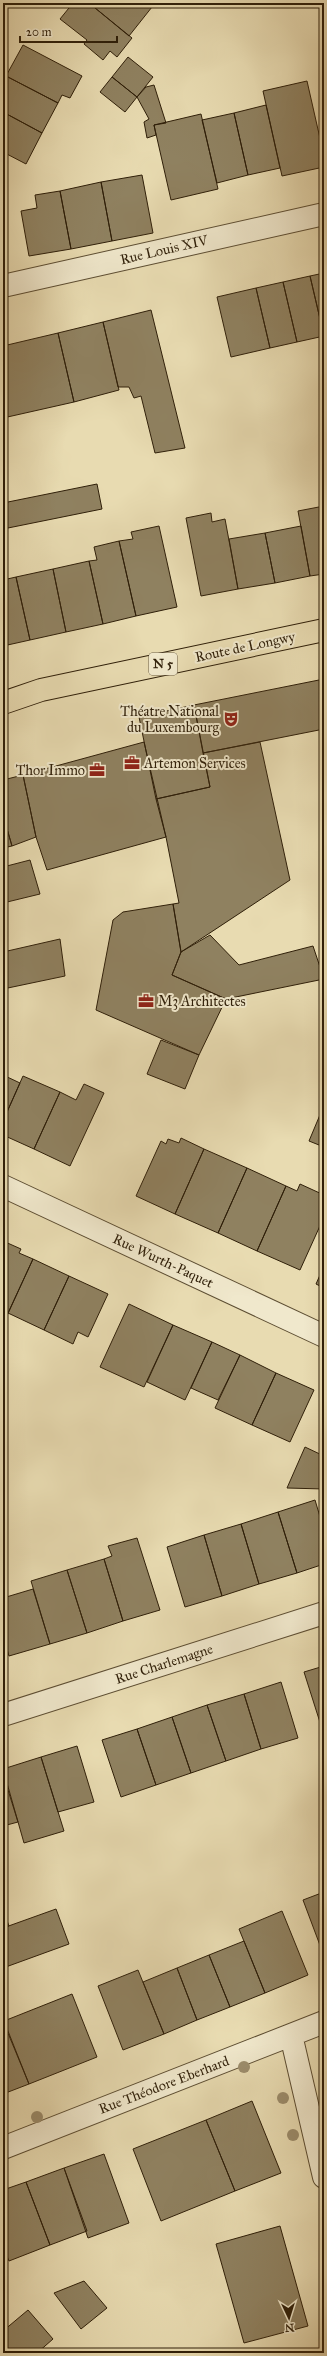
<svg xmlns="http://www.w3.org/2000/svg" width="327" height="2356" viewBox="0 0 327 2356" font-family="'IM FELL Great Primer',serif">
<rect width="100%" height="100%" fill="#e8dbb1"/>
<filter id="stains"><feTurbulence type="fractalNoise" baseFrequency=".005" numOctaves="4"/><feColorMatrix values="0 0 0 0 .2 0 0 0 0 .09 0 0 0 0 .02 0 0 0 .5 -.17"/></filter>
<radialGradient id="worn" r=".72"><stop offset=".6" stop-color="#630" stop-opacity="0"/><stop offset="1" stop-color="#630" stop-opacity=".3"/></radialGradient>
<path fill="#8f8160" stroke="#2f1f09" d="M73,3H89L132,38L117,57L110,51L103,60L84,44L87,40L60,19Z
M89,3H147L152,7L129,36Z
M23,45L82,76L70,98L62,95L58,103L6,76Z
M128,57L153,77L137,97L112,77Z
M6,76L58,103L42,133L3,112V82Z
M112,77L137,97L125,112L100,92Z
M307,81L324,156V167L282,176L263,91Z
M154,85L166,123L154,125L156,135L147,138L144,122L149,119L137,97L146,87Z
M266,105L280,168L248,175L234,113Z
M3,112L42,133L26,164L3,152Z
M234,113L248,175L217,183L202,120Z
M201,114L218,189L171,200L154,125Z
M142,175L153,233L112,241L101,182Z
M101,182L112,241L71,249L60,191Z
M60,191L71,249L29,256L21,211L37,208L35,195Z
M324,273V336L310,276Z
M310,276L324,336L297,342L283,282Z
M283,282L297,342L270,348L256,288Z
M256,288L270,348L231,357L217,297Z
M151,310L185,448L155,453L141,396L134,398L129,387H118L103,322Z
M103,322L119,390L74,402L58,333Z
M58,333L74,402L3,418V346Z
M97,484L102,509L3,529V503Z
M324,506V574L310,576L298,511Z
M211,513L212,522L225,519L238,589L201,596L186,518Z
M159,526L177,607L136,616L119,541L133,539L131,532Z
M301,526L310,576L275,583L265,533Z
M265,533L275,583L238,589L229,539Z
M119,541L136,616L103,624L89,561L97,560L94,547Z
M89,561L103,624L66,632L53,569Z
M53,569L66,632L30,640L16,577Z
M16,577L30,640L3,646V580Z
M324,679V729L203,753L194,705Z
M194,705L210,787L156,799L139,717Z
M144,742L166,837L47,870L36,837L23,775Z
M260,742L290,880L181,952L173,904L179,903L166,837L156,799L210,787L203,753Z
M23,775L36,837L12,846L3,815V780Z
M3,815L12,846L3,848Z
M30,860L40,894L3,903V867Z
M173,904L181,952L172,975L226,999L199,1055L96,1010L113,920L123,912Z
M210,935L239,965L313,946L324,979L226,999L172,975L181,952Z
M60,939L65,976L3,989V952Z
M161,1040L199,1055L185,1089L147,1074Z
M3,1075L20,1083L3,1121Z
M23,1076L60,1092L34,1149L3,1135V1121Z
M84,1084L104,1093L70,1166L34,1149L60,1092L76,1100Z
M322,1110L324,1112V1147L309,1141Z
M181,1138L204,1149L175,1214L136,1196L161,1141L166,1144L168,1139L179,1143Z
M204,1149L247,1168L218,1233L175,1214Z
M247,1168L286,1186L257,1251L218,1233Z
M300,1184L324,1195V1217L300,1270L257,1251L286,1186L297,1191Z
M3,1241L21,1249L19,1253L33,1259L5,1320L3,1319Z
M33,1259L69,1276L44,1330L8,1313Z
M324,1266V1288L316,1284Z
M69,1276L108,1294L88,1337L78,1332L73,1344L44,1330Z
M129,1304L173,1325L144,1387L100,1367Z
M173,1325L212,1342L185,1400L147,1382Z
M212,1342L240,1355L218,1400L191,1388Z
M240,1355L276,1373L252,1425L215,1408Z
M276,1373L314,1390L290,1442L252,1425Z
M305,1447L324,1456V1489L287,1488Z
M315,1500L324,1530V1564L297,1573L278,1512Z
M278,1512L297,1573L259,1584L241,1524Z
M241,1524L259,1584L222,1596L204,1535Z
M204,1535L222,1596L185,1607L167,1547Z
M137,1538L160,1610L123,1621L104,1559L112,1556L108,1546Z
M104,1559L123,1621L87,1633L67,1570Z
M67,1570L87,1633L50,1644L31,1581Z
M33,1589L50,1644L9,1656L3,1635V1598Z
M324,1666V1735L304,1672Z
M281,1682L298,1738L261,1749L244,1694Z
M244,1694L261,1749L226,1761L207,1705Z
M207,1705L226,1761L191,1773L172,1717Z
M172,1717L191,1773L156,1785L137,1729Z
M137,1729L156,1785L121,1797L102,1740Z
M77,1746L94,1802L58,1812L41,1757Z
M41,1757L64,1831L24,1843L3,1769Z
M3,1774L18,1822L3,1826Z
M324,1892V1956L303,1900Z
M56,1909L69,1944L3,1968V1928Z
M3,1910L9,1926L3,1928Z
M282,1911L308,1975L265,1993L239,1929Z
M244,1941L265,1993L230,2007L209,1955Z
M209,1955L230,2007L197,2020L177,1968Z
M177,1968L197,2020L164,2034L143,1982Z
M138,1970L164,2034L123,2050L98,1986Z
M72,1994L97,2057L29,2084L4,2021Z
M3,2021L29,2084L3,2094Z
M252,2101L281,2173L235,2191L206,2120Z
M206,2120L235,2191L161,2221L133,2149Z
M104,2154L129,2223L88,2238L64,2168Z
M64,2168L87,2231L50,2245L26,2182Z
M26,2182L50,2245L9,2261L3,2246V2190Z
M280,2226L308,2326L244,2343L216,2244Z
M84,2281L107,2308L81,2329L54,2293Z
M28,2310L53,2339L37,2353H3V2331Z"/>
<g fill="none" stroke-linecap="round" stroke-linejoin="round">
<defs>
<path id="minor" d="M3,286L324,214
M3,1186L324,1336
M3,1715L324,1613
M291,2035L324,2177
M3,2148L324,2022"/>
<path id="primary" d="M3,703L41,690L324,630"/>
</defs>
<use href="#minor" stroke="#5d4e33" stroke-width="24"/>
<use href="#primary" stroke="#2f1f09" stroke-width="24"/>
<use href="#minor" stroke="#f0e8cc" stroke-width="22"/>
<use href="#primary" stroke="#e8dbb1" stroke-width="22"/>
</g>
<g fill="#9c8d6c">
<circle cx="244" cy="2067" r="6"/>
<circle cx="283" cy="2098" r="6"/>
<circle cx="37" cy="2117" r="6"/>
<circle cx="293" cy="2135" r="6"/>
</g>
<defs>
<symbol id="theatre-bare" viewBox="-9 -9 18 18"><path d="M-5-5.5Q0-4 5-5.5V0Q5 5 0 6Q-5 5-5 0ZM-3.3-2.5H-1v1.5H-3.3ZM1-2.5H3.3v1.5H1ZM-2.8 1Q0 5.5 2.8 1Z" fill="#8f2418" stroke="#f0e8cc" stroke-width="2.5" paint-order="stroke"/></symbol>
<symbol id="office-bare" viewBox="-9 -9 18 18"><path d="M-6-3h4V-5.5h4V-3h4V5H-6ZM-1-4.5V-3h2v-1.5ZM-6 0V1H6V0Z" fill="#8f2418" stroke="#f0e8cc" stroke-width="2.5" paint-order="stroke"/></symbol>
</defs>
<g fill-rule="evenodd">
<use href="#theatre-bare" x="220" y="708" width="22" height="22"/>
<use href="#office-bare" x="121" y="752" width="22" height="22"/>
<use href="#office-bare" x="86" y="759" width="22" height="22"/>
<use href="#office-bare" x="135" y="990" width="22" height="22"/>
</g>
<g text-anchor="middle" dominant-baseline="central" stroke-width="4" stroke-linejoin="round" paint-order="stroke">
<rect fill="#f0e8cc" stroke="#695b44" stroke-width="1" x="149" y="653" width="28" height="22" rx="3"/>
<g font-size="13" font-weight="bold" fill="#2f1f09">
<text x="163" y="664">N 5</text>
</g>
<g font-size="14" fill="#2f1f09" stroke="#f0e8cc">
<text transform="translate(164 250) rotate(-13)">Rue Louis XIV</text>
<text transform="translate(245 647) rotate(-12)">Route de Longwy</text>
<text transform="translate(163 1261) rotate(25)">Rue Wurth-Paquet</text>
<text transform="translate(164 1664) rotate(-18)">Rue Charlemagne</text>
<text transform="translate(164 2085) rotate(-21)">Rue Théodore Eberhard</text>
</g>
<g font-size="14" fill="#2f1f09" stroke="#f0e8cc" text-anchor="end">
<text x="219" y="711">Théatre National<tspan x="219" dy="16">du Luxembourg</tspan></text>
<text x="144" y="763" text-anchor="start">Artemon Services</text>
<text x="85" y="770">Thor Immo</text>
<text x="158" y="1001" text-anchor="start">M3 Architectes</text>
</g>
</g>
<rect width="327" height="2356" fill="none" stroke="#e8dbb1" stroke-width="16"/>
<rect x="4" y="4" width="319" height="2348" fill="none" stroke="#2f1f09" stroke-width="2"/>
<rect x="8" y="8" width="311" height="2340" fill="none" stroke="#2f1f09"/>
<g transform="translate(289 2318) rotate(176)" stroke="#f0e8cc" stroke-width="3" paint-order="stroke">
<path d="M0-3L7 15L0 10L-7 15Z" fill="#2f1f09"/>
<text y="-6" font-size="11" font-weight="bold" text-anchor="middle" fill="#2f1f09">N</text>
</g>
<path d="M20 36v6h97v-6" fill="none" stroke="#2f1f09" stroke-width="2"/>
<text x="26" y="36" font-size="12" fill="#2f1f09" stroke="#f0e8cc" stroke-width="3" paint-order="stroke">20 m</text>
<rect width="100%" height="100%" filter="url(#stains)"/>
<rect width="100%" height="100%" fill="url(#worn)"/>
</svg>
